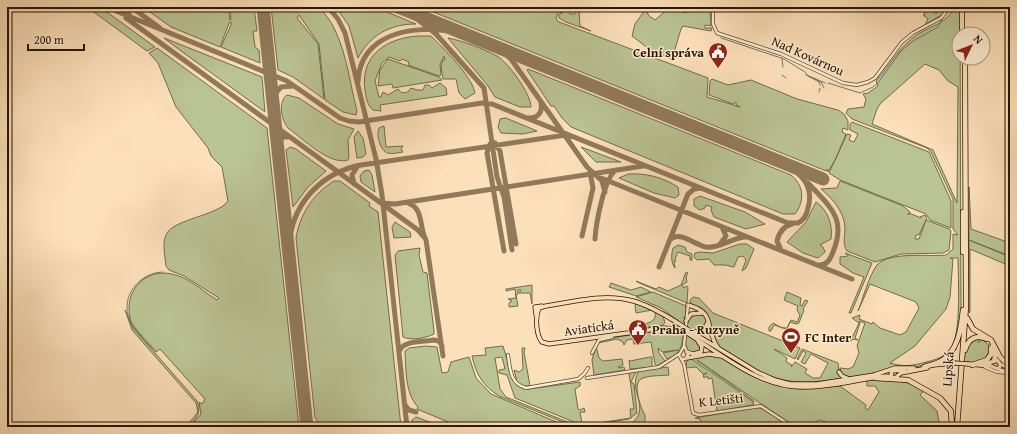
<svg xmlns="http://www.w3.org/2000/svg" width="1017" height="434" viewBox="0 0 1017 434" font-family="'Gentium Book Plus',serif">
<rect width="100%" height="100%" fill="#fce0b9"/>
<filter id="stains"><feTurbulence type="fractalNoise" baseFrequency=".005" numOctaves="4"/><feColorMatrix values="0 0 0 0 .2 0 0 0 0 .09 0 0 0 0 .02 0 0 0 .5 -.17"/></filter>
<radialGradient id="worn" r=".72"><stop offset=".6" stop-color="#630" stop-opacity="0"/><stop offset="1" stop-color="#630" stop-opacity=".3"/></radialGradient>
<path fill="#bac393" stroke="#706c4a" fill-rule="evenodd" d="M87,7H100L155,47L147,51Z
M143,7H228L230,20L231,19L230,7H254L257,31H253L255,47L259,50L260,63L221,47L231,25V22L229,23L220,47L171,27Z
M271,7H296L297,12H298V7H319C325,14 331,21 335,30C347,55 350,84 357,111L356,115L343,112L325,100L319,44L299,15L297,18L318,44L324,99L293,77L278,70Z
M336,7H375L416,24C390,24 370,35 358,58L349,26Z
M421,7H521L558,12L556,19L559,22L708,78L707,97L740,107L736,105V102L733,104L709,95L710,81L712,79L728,85L751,80L797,99L838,110L844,114L848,121V130L843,128L842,132L846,134L836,158L828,172L827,169L826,171Z
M647,7H650L647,9L648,15L655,20L670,7H679L684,13L691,11L692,7H710L711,26L705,25V28H712L711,31L683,26L681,29L672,59L653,52L632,36L635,24Z
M909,7H948L943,14L925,25L928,19L923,15H925L924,12Z
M955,7H960L961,309C959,343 953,361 916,367C909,368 902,366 895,367C879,370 860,380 844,376L841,373L840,368L848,369L853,367L859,353L857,346L865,323L859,321L860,323L855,338L858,340L853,339L850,342L859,323L852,318L860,315L859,319L872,324L873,322L880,328L900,335L906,332L919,308L916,302L870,284L858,311C863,299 869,275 877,265C889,251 930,257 946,255L953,249V234L958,235L953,229V199L931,152L927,148L852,119L846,113L848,109L864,107L866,99L863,94L868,93L878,86L876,81C890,65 900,46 918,34C931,26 947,23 955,7ZM925,64L939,70L948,81L958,87L957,203L933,150L872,124L877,109L881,103ZM950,258H958C958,278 962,335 950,350C945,357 935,360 926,362C913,366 903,367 890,363L915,346L946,309L950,297L953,259Z
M575,10H579L580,26L591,31L566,22L559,18V14L562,13L560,12L570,11V14H575Z
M418,36H431C444,49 472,76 475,93L465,99L459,93L456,79H443L441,66L443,60H445L444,56L440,64L441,75L439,76L408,65L409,62L402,59L400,61L389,57L382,63L375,81L379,97H381L383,92L388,95L398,89L402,93L408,92L411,88L417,90H423L425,85H429L432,88L440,83L446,88L447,95L380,105L381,111L373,110C367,105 366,97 365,90C360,55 387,38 418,36Z
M164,38L262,77L265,112L177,48Z
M448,38C464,41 483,49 497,56C508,62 531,94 531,107H520L495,97L488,86Z
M157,48L267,128L299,427H190L201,414L199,402L202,404L205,399L160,349L156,352C148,343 132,330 130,318C124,291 145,268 172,274C188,277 204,292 217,300L219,298L184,276L169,270L166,266C165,257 162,243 166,235C172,219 218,216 228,201L222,167L211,156L208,148L176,107L158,63L149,53Z
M388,59L439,77L442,80L393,88L392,84L378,86L380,70Z
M528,69L791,175C804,185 805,201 795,214H783L571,127L562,118L554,106H551L527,70Z
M287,95L299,98L338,124L354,129L348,140L349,157L348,160C330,166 302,138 288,128C281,120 278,101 287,95Z
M505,118H506L537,131L523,134L501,133L498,127L500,119Z
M852,122L929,152L951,201V228L930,220L926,214L840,180L829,173L847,134L851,135L849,140L854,142L858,134L850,130V124Z
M384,126L386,147L403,146L401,149L403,152C391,154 385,156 380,144C378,139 377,134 379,128Z
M358,131L363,138L366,154L363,157L357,158L354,137Z
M290,147L296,149L326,171L308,187L293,207L286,150Z
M581,147L621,162H596Z
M364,171L369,170L372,175L375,192L361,182L360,176Z
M628,174C646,173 662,177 678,187L679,195L675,198L654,193L619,178Z
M334,181H340L370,203L369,206L378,212L401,427H322L315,418L296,238C300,214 313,194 334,181Z
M840,181L903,206L910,212L908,215L909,213L921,218L920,217L925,215L927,218L919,235H916L915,239H919L926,220L949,229L951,231L949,250L943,253L901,254L875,262L847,251C842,243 845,238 845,229C845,213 833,199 821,189L837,188Z
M969,187L971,229L1010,243V256L969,240L1010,257V266L970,249V312L969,313Z
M700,196L745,212L765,224L746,229L714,217L711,210L712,207L706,205L705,208L700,210L694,206V199Z
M816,202C828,210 833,225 831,239L820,245L823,247L825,252L818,258L803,253L787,242L806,222Z
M395,222L410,232L411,237L394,238L392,227Z
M740,244H747L754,249L746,268L742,271L746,260L743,256L738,257L734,267L725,265H714L709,259L697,260L694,257L695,253L700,252L713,253Z
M678,245L685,247L687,252L692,254V260H690V256L678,252L675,259L676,261H674L675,268C671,263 671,255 673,248Z
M420,248L419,255L423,272L427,273L434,331V334C426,338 411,341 403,337L395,255L398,251Z
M845,253L872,263L851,313H849L864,277L853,273L840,264V257L848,256V255Z
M686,272L688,273L686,277L687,282L682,285L684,288L686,286L688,287L687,303L637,282L636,281L656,289L659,287L668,291L681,285Z
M611,283L631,290L641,287L651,292L636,296L609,287Z
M532,285V304L530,293H519L521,290H518V294L516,295L518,306L509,307V303L512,301L508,299L516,298L515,289L506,291V289Z
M653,292L686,306L685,318L683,317L685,319L684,325L661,308L636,297Z
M787,292L801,298L800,305L802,306L805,300L808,301L803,309L804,310L799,323L796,324L790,322L787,329L790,330L774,325L771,331H769V327L773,323L782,328H787L791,320L797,322L800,315L797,310L798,306L784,300Z
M693,297L699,298L713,313L800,348L795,359L774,349L787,358L786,362L792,365L791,367L795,362L807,369L805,373L813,378H820L828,363L811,354L805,364L801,362L806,353L803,351L798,360L797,359L802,349L838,363L839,373L844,378C798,385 777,385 737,358C730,354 720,349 715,342C710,335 711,324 708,316L691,304L690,300Z
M636,303L663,316L665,323L661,326L646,327L642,325C649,322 657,322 655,312L652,310L636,313L635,306Z
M125,310L133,328L197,401C202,413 196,419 188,427H186L198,412L196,403L132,330Z
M699,313L706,317L707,323L701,331H694L687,327L689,318Z
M668,329L683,333C682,346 681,354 667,359L663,353L678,350L662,352L658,348L659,353L665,361L657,366L655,364L651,342L634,344L633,339L627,340L624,345L623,342L617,339L598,343L605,339Z
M686,334L700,344V351C685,355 685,347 686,334Z
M978,338V342H980V338L989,345L990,350L986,359L972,363L964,362L965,352L970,342Z
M426,346L437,347L442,373L448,372L451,362L469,357L476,378L491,394L568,427H460L417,409L418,407C405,394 406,369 405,351L409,348Z
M503,346L513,380L519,386L529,389L580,382V386L575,389L578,409L580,410L584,408L585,412H580L582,423L585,425L631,418L630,409H634L629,373L636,372L631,382L634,384L637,413L629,419L584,426L515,398L507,375L499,373V370L505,369L502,357L495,358L500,389L506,397L580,427H575L499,396C483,386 476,374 472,356L486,355L485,348Z
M596,346L599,358L603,361L622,359L623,365L618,367L619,368L624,367L625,370L594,375L592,360Z
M522,348H525L524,352L530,386H524L517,382L514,370L519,372L523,369Z
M707,355L721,357L768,382L780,386L800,389L840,386L866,405L865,408L868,410L879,392L875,386H867V381C887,374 907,382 925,390L920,395L937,411L940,427H834L824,421L819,420L807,427H795L697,360L754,401L753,405L717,411L712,378L708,379L707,376L704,378L703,375L707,373L703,374L696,367L686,368L687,359Z
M650,357H652V367L630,369L629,360L630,361Z
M668,367L669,375C661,376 648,375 641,379C632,384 641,409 645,415V422L611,427H598L634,422C635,419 638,417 639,414C643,399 629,387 639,371Z
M759,407L791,427H695V422L701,423L700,419L695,418Z
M416,417L419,418L442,427H413L412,420Z"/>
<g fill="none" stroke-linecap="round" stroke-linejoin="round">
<path stroke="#727870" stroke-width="1" d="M919,7L930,8L936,14L942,7
M721,38L784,59L805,72L808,76L819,82L820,85
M782,59L783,67
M782,75L786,78
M806,75L821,82L824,88
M809,76L825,83
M828,83L860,93L873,87L878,83L901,51L913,41L938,27L943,17
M819,92L820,88
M156,352C148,342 136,331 130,320C119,297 140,272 163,272
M691,359L724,381
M725,382L752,401L754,404
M759,408L764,409
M778,419L790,427"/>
<path stroke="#917a5c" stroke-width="5" d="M125,7L131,18
M131,7L160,28
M328,7L338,19L345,33L376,159L382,195L407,427
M396,7L417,19L436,34L484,88L497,177L504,197L512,250
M116,11L287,81L340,118L349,121L359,122L482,103L492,104L788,223H798C804,220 807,214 808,208C816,181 794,168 773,159
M126,18L418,230L424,237
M358,82C361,10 476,22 511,59L587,167L602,181L605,192
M529,118C538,118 543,112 541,103
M278,128L275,120L274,95L281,87L293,86
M495,143L500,151L516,244
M490,144L487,153L504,251
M279,163L278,142L283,137H290
M601,178L852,279
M808,183C830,207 847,218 833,252C830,259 828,265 819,265
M354,184L352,175L357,167
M382,203L395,204L643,166
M408,203C424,208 419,228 426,240L443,356
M582,236L593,188L590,172
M595,239C596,224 604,178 616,170
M669,241C679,229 694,245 706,247C719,249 733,237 746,237
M720,244L726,236L722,227
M781,250L777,241C779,233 783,226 792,224
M659,267L688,194L694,189L701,188
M291,275C290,262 288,250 290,238C295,200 324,172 361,165L566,135
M399,352C402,340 424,342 434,340L439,341L442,346
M304,392L307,416L313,427
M405,405L409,410L416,412"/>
<path stroke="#917a5c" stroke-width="13" d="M263,7L307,427
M398,7L823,179"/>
<defs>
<path id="minor" d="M527,7L554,10L584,7
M713,7V24L717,33L781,54L843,83L857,85L868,82L875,78L902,42L913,33L941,18L950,7
M688,305L684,346L679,355L684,364L693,413L699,415L761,406L793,427
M592,353L599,340L612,337
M508,355C510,368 510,384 526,388L578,379L584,374L588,368
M682,359H685L688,355L684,345
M1001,364L1010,370
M985,367L997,372L1010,373
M998,369L1009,372
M587,378L659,367L679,354"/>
<path id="major" d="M581,300L546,306L539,308C535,317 536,335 542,342L549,344L663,328L680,329
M582,300C625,293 645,302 681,325
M688,305C718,313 703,329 719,349
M536,315L535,307L542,306
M686,321L691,314L702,313
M690,331L757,372L775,380L790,384H817L874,375L895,368H914
M693,332L703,331L708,322
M687,333C721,354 759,387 801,387C830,388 858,379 886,376L895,378L901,373L927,368
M687,352L693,354L701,352L702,347L698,341
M687,358L709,354L721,356
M997,360L1001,365L998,369L991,366L968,364L983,365Z
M934,365L955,363
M839,372L842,376L847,378
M892,377L891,374L892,371L904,370"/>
<path id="highway" d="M962,7V34
M963,212V252
M967,318L973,329L991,340L1000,357L1010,367
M992,347L995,357L994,361
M965,350C968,339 976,334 987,339
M972,365L987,360L991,354V348
M924,367C929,365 934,365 939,362C958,353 961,329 963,310
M875,378L908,380L940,398L951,411L952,427
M957,427L966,306L965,58"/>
</defs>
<use href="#minor" stroke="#5c482e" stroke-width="4"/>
<use href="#major" stroke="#261500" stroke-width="5"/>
<use href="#highway" stroke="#261500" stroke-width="6"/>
<use href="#minor" stroke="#fdebd2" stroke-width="2.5"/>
<use href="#major" stroke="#fce0b9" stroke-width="3.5"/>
<use href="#highway" stroke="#fce0b9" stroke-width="4.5"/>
<defs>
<path id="major-bridge" d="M681,325L690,331
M680,329L687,333
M955,363L968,364"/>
</defs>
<use href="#major-bridge" stroke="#261500" stroke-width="5" stroke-linecap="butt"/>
<use href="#major-bridge" stroke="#fce0b9" stroke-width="3.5"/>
</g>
<defs>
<symbol id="civic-pin" viewBox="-11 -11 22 30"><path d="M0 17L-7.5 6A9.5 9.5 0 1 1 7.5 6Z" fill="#8f2418" stroke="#fdebd2"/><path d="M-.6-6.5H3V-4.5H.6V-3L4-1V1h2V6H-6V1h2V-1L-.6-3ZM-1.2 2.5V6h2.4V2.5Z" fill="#fff"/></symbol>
<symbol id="stadium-pin" viewBox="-11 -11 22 30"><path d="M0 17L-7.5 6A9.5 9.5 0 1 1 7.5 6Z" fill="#8f2418" stroke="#fdebd2"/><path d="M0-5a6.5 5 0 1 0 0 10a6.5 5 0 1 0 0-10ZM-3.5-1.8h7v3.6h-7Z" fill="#fff"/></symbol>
</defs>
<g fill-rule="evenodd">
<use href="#civic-pin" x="707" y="41" width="22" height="30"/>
<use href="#civic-pin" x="627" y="318" width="22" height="30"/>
<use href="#stadium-pin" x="780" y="326" width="22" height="30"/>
</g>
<g text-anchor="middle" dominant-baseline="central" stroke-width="3" stroke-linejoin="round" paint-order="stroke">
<g font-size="13" font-weight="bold" fill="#261500" stroke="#fdebd2" text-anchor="start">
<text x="704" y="52" text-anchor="end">Celní správa</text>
<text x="652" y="329">Praha - Ruzyně</text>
<text x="805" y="337">FC Inter</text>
</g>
<g font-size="13" fill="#261500" stroke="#fdebd2">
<text transform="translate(808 56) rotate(24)">Nad Kovárnou</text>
<text transform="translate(589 328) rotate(-8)">Aviatická</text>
<text transform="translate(948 369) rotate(-86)">Lipská</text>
<text transform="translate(721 400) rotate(-6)">K Letišti</text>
</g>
</g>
<rect width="1017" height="434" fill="none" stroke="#fce0b9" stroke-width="24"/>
<rect x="8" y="8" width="1001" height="418" fill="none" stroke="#261500" stroke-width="2"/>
<rect x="12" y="12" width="993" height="410" fill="none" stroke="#261500"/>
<g transform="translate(971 46) rotate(47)"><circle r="19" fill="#fdebd2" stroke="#a7957e"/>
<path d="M0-3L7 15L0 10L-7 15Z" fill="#8f2418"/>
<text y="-6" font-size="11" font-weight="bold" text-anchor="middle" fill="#261500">N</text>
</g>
<path d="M28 44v6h56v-6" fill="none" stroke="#261500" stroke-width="2"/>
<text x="34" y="44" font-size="12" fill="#261500" stroke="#fdebd2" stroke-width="3" paint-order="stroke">200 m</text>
<rect width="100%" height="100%" filter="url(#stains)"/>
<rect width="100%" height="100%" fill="url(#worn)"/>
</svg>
